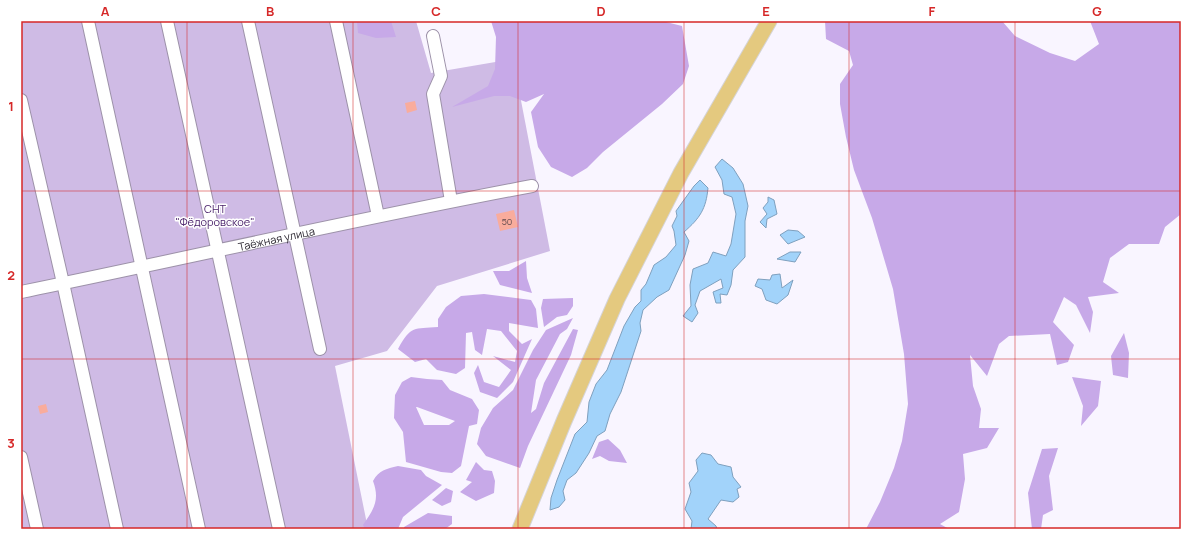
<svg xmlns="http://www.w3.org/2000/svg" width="1202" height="550" viewBox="0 0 1202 550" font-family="Manrope,sans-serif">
<rect width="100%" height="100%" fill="#f9f5ff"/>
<path fill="#cfbbe5" d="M21,21H416L431,73L513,59L550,251L437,286L387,351L335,366L368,529H21Z"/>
<path fill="#c7a9e8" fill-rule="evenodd" d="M357,21H391L396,37L376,38L358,33Z
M491,21H662L682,26L689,66L683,84L662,104L603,152L587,168L572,177L551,167L538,147L531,112L544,94L526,102L510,96H494L452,107L488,86L495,69L496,37Z
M825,21H1002L1015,36L1050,53L1075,61L1099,44L1090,21H1181V214L1165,227L1159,244H1129L1110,258L1103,282L1119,293L1088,297L1093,312L1090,333L1076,305L1064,297L1053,322L1074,345L1068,362L1057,365L1050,334L1009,336L999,344L987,376L970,355L973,386L981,409L979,428H999L987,448L963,454L965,479L959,512L940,524L949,529H866L880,502L894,468L902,441L908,404L904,354L893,289L872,218L854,170L846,137L840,104V84L853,65L849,51L826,39Z
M526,261L527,278L532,293L500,285L493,271H509Z
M484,294L531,300L536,309L538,328L509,323V331L522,344L532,339L513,382L497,398L480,392L474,373L478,365L484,382L499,387L511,370L493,356L515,362L517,351L501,331L487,329L482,355L475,350L472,332L466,333L465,368L456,374L437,370L426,359L415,362L398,349C411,325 414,329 438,327V319L446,307L461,296Z
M573,298V306L567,315L557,317L544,327L541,308L543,299Z
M573,318L567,329L560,334L536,380L531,413L536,409L544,383L573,329L578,330L571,355L528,446L520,468L486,456L477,444L481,428L493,408L513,390L533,350L546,330Z
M1124,333L1129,353L1128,378L1113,375L1111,356Z
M411,377L427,379L442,380L450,390L472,399L479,410L477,424L469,426L461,466L452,473L441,472L406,462L403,432L394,418L395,395L402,382ZM416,407H417L455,421L449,425H424Z
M1072,377L1101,381L1098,406L1081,426L1083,406Z
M608,439L620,450L627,463L609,461L600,456L592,459L599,442Z
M1058,448L1049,476L1053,510L1043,515L1041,529H1032L1028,493L1042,449Z
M476,462L484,470L492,471L495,481L494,493L476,501L460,492L472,482L466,480Z
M398,466L421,470L426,476L442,485L403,517L398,529H365L363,525C374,509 380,500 373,481C379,470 386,469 398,466Z
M446,488L453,491L451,502L442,506L432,500Z
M428,513L452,516V524L445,529L427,528L426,529H404V527Z"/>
<path fill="#a2d3fa" stroke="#7fa0be" d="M722,159L733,168L743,184L748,206L745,221V257L733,270L731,285L727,295L720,294L721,303H716L713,292L723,288L721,279L700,291L695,305L698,313L692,322L683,316L691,306L690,285L693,269L708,263L713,252L726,256L731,244L736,214L732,197L724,194L722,180L715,167Z
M700,180L708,188C706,209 700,218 684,232L689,241L685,255L669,290L657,297L643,310L640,323L641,331L621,392L610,414L605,431L597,436L589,453L576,473L567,480L563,491L565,500L559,507L550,510L551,498L557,480L575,434L587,422L589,402L596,384L607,370L624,326L635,307L641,301V290L646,284L654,265L666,257L676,245L674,231L672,226L677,216L676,211L694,186Z
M768,197L774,200L777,214L767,219L766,228L760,222L767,214L763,208L768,202Z
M788,230L798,231L805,237L788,244L780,235Z
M790,252H801L795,262L777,259Z
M780,274L782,288L793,280L788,295L777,304L766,300L762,289L755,286L758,279L770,280L772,275Z
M702,453L711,455L718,464L731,467L733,477L741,487L737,489L739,497L733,502L721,500L708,519L716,526L717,529H691L692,521L685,509L691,492L689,483L698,471L696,460Z"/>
<path fill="#f9ac9c" d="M415,101L417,110L407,113L405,103Z
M514,210L518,227L500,231L496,214Z
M46,404L48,412L40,414L38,406Z"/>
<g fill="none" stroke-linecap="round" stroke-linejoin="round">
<defs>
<g id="minor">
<path d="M88,21L199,529"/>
<path d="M167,21L279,529"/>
<path d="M248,21L320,349"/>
<path d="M336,21L378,216"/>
<path d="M433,36L441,76L433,94L451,201"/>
<path d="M21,100L63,283L117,529"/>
<path id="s1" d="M21,292C192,257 361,218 532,186"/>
<path d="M21,457L37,529"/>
</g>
<path id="major" d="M520,529L564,421L617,299L681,173L769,21"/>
</defs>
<use href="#minor" stroke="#9d92a9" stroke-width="14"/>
<use href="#major" stroke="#d5d4d6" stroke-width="17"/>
<use href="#minor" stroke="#fff" stroke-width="12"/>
<use href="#major" stroke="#e4c97f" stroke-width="15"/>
</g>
<path fill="none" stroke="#d62828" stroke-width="1" stroke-opacity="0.55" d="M187,21V529M353,21V529M518,21V529M684,21V529M849,21V529M1015,21V529M21,191H1181M21,359H1181"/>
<g text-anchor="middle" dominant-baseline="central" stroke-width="3" stroke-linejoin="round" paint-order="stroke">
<g font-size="9" fill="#614a4d">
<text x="507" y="221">50</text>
</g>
<g font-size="11" fill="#49216a" stroke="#fff">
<text x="215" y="208">СНТ<tspan x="215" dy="13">"Фёдоровское"</tspan></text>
</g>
<g font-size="11" fill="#2e2a33" stroke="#fff">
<text stroke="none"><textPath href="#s1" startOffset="261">Таёжная улица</textPath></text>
</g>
</g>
<rect width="1202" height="550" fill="none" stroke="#ffffff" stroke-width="44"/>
<rect x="22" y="22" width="1158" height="506" fill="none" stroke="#d62828" stroke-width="1.5"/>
<g font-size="13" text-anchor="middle" font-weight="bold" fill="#d62828">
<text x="105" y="16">A</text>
<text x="270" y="16">B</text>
<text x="436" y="16">C</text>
<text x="601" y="16">D</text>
<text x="766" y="16">E</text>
<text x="932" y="16">F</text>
<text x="1097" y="16">G</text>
<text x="11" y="111">1</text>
<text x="11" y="280">2</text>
<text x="11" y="448">3</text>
</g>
</svg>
